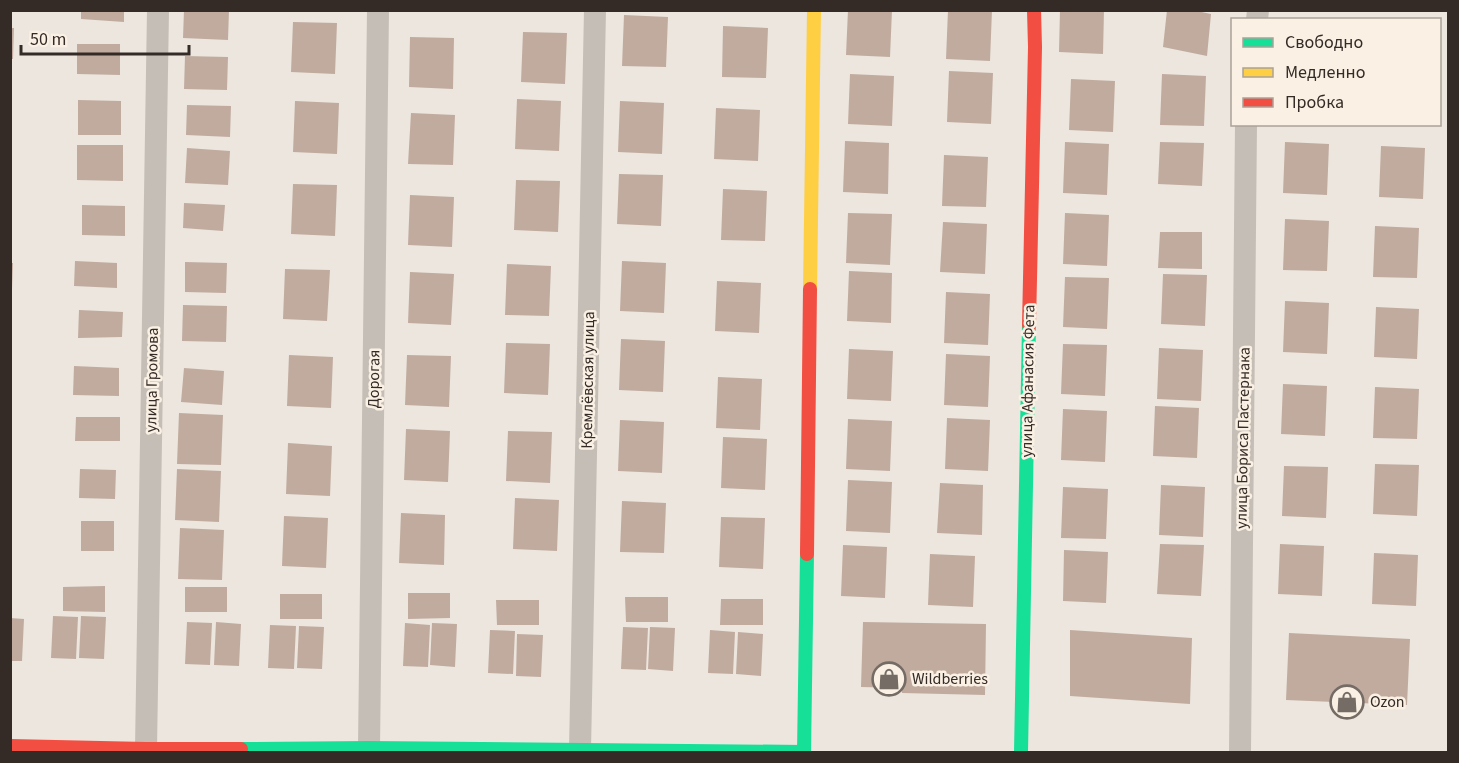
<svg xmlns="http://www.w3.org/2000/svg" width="1459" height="763" viewBox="0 0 1459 763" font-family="'Source Sans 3',sans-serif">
<rect width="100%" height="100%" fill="#ece6de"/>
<path fill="#c1ab9f" d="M81,10H124V22L81,19Z
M184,10H229L228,40L183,38Z
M848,10H892L890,57L846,55Z
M948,10H992L990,61L946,59Z
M1060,10H1104L1103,54L1059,52Z
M1167,10H1192L1211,14L1207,56L1163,47Z
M624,15L668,17L666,67L622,66Z
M293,22L337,23L335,74L291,72Z
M723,26L768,28L766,78L722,77Z
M10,28H14L13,59H10Z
M523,32L567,33L565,84L521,82Z
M410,37L454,38L453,89L409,87Z
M77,44H120V75L77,74Z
M185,56L228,57L227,90L184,89Z
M949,71L993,73L991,124L947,122Z
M850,74L894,76L892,126L848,124Z
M1162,74L1206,76L1204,126L1160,125Z
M1071,79L1115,81L1113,132L1069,130Z
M517,99L561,101L559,151L515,149Z
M78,100L121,101V135H78Z
M295,101L339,103L337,154L293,152Z
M620,101L664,103L662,154L618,152Z
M187,105L231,106L230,137L186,135Z
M716,108L760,110L758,161L714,159Z
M411,113L455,115L453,165L408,164Z
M845,141L889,143L888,194L843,192Z
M1065,142L1109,144L1107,195L1063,193Z
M1160,142L1204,143L1202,186L1158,184Z
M1285,142L1329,144L1327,195L1283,193Z
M77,145H123V181L77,180Z
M1381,146L1425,148L1423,199L1379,197Z
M187,148L230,151L228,185L185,183Z
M944,155L988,157L986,207L942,206Z
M619,174L663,175L661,226L617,224Z
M516,180L560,181L558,232L514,230Z
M293,184L337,185L335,236L291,234Z
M723,189L767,191L765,241L721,240Z
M410,195L454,197L452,247L408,245Z
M184,203L225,205L223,231L183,228Z
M82,205L125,206V236L82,235Z
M848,213L892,214L890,265L846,263Z
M1065,213L1109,215L1107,266L1063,264Z
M1285,219L1329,221L1327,271L1283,270Z
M943,222L987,224L985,274L940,272Z
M1375,226L1419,228L1417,278L1373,277Z
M1160,232H1202V269L1158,268Z
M75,261L117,263V288L74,286Z
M622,261L666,263L664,313L620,311Z
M185,262L227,263L226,293L185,292Z
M10,263H13L12,290H10Z
M507,264L551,266L549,316L505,315Z
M285,269L330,270L327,321L283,319Z
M849,271L892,273L891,323L847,321Z
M410,272L454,274L451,325L408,323Z
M1163,274L1207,275L1205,326L1161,324Z
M1065,277L1109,278L1107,329L1063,327Z
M717,281L761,283L759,333L715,331Z
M946,292L990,294L988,345L944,343Z
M1285,301L1329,303L1327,354L1283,352Z
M183,305L227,306L226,342L182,341Z
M1376,307L1419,309L1417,359L1374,357Z
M79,310L123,312L122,337L78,338Z
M621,339L665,341L663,392L619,390Z
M506,343L550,344L548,395L504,393Z
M1063,344L1107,345L1105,396L1061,394Z
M1159,348L1203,350L1201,401L1157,399Z
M849,349L893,351L891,401L847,399Z
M946,354L990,356L988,407L944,405Z
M289,355L333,357L331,408L287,406Z
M407,355L451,356L449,407L405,405Z
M74,366L119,368V396L73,395Z
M184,368L224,371L222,405L181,402Z
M718,377L762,379L760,430L716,428Z
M1283,384L1327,386L1325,436L1281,434Z
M1375,387L1419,389L1417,439L1373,438Z
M1155,406L1199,408L1197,458L1153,456Z
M1063,409L1107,411L1105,462L1061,460Z
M179,413L223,415L221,465L177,464Z
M76,417H120V441H75Z
M947,418L990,420L988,471L945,469Z
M848,419L892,421L890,471L846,469Z
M620,420L664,422L662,473L618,471Z
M406,429L450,431L448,482L404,480Z
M508,431L552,432L550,483L506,481Z
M723,437L767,439L765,490L721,488Z
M288,443L332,446L330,496L286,494Z
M1375,464L1419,465L1417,516L1373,514Z
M1284,466L1328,467L1326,518L1282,516Z
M80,469L116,470L115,499L79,498Z
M177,469L221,471L219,522L175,520Z
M848,480L892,482L890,533L846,531Z
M940,483L983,485L982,535L937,533Z
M1161,485L1205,487L1203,537L1159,535Z
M1063,487L1108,489L1106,539L1061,538Z
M515,498L559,500L557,551L513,549Z
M622,501L666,503L664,553L620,552Z
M401,513L445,515L444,565L399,563Z
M284,516L328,518L326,568L282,566Z
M721,517L765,518L763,569L719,567Z
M81,521H114V551H81Z
M180,528L224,530L222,580L178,579Z
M1160,544L1204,545L1201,596L1157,594Z
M1280,544L1324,546L1322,596L1278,594Z
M843,545L887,547L885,598L841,596Z
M1064,550L1108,552L1106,603L1063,601Z
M1374,553L1418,555L1416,606L1372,604Z
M930,554L975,556L973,607L928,605Z
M105,586V612L63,611V587Z
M185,587H227V612H185Z
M408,593H450V618L408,619Z
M280,594H322V619H280Z
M625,597H668V622H626Z
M721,599H763V625H720Z
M496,600H539V625H497Z
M53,616L78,617L76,659L51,658Z
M81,616L106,617L104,659L79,658Z
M10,618L24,619L22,661H10Z
M187,622L212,623L210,665L185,664Z
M216,622L241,624L239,666L214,665Z
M863,622L986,624L985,695L902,693V688L861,687Z
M405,623L430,625L428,667L403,666Z
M432,623L457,624L455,667L430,665Z
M270,625L296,626L294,669L268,668Z
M299,626L324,627L322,669L297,668Z
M623,627L648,628L646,670L621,669Z
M650,627L675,628L673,671L648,669Z
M490,630L515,631L513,674L488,673Z
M710,630L735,632L733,674L708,673Z
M1070,630L1192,638L1190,704L1070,696Z
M738,632L763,634L761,676L736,674Z
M1289,633L1410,639L1407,705L1286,700Z
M517,634L543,635L541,677L516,676Z"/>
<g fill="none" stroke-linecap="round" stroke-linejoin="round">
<path stroke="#c4beb7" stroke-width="22" d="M1257,20L1258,10
M369,748L378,10
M146,749L158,10
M580,750L595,10
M1240,752L1246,124"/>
<path stroke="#16e098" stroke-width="14" d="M241,749L369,748L804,752L807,554
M1021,752L1029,325"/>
<path stroke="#ffcf43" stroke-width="14" d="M810,289L814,10"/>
<path stroke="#f24e42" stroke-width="14" d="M1029,325L1035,47L1034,10
M807,554L810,289
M10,746L146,749H241"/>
</g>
<defs>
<symbol id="shop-ring" viewBox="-11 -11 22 22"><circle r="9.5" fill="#faf1e4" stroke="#756c66" stroke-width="1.5"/><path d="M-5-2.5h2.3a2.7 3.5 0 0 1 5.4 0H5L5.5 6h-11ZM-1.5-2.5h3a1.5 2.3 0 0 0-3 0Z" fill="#756c66"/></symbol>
</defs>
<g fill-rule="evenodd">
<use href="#shop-ring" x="870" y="660" width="38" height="38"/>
<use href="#shop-ring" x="1328" y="683" width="38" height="38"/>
</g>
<g text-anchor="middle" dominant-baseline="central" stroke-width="5" stroke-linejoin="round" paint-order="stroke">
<g font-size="16" fill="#352b26" stroke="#faf1e4">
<text transform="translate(374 379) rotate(-89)">Дорогая</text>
<text transform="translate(152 380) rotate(-89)">улица Громова</text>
<text transform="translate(588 380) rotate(-89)">Кремлёвская улица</text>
<text transform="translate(1028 381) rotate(-89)">улица Афанасия Фета</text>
<text transform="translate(1243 438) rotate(-89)">улица Бориса Пастернака</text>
</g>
<g font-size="16" fill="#352b26" stroke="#faf1e4" text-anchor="start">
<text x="912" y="679">Wildberries</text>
<text x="1370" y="702">Ozon</text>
</g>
</g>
<rect width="1459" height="763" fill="none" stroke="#352b26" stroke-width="24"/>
<rect x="1231" y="18" width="210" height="108" fill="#faf1e4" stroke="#aba298" stroke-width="1.5"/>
<rect x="1243" y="38" width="30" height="9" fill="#16e098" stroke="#aba298" stroke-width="1.5"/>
<text x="1285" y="48" font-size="18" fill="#352b26">Свободно</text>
<rect x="1243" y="68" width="30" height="9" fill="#ffcf43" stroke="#aba298" stroke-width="1.5"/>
<text x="1285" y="78" font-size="18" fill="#352b26">Медленно</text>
<rect x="1243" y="98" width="30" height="9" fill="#f24e42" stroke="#aba298" stroke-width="1.5"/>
<text x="1285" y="108" font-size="18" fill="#352b26">Пробка</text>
<path d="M21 45v9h168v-9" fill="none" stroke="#352b26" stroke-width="3"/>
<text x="30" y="45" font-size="18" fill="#352b26" stroke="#faf1e4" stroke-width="4.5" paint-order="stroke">50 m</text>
</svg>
